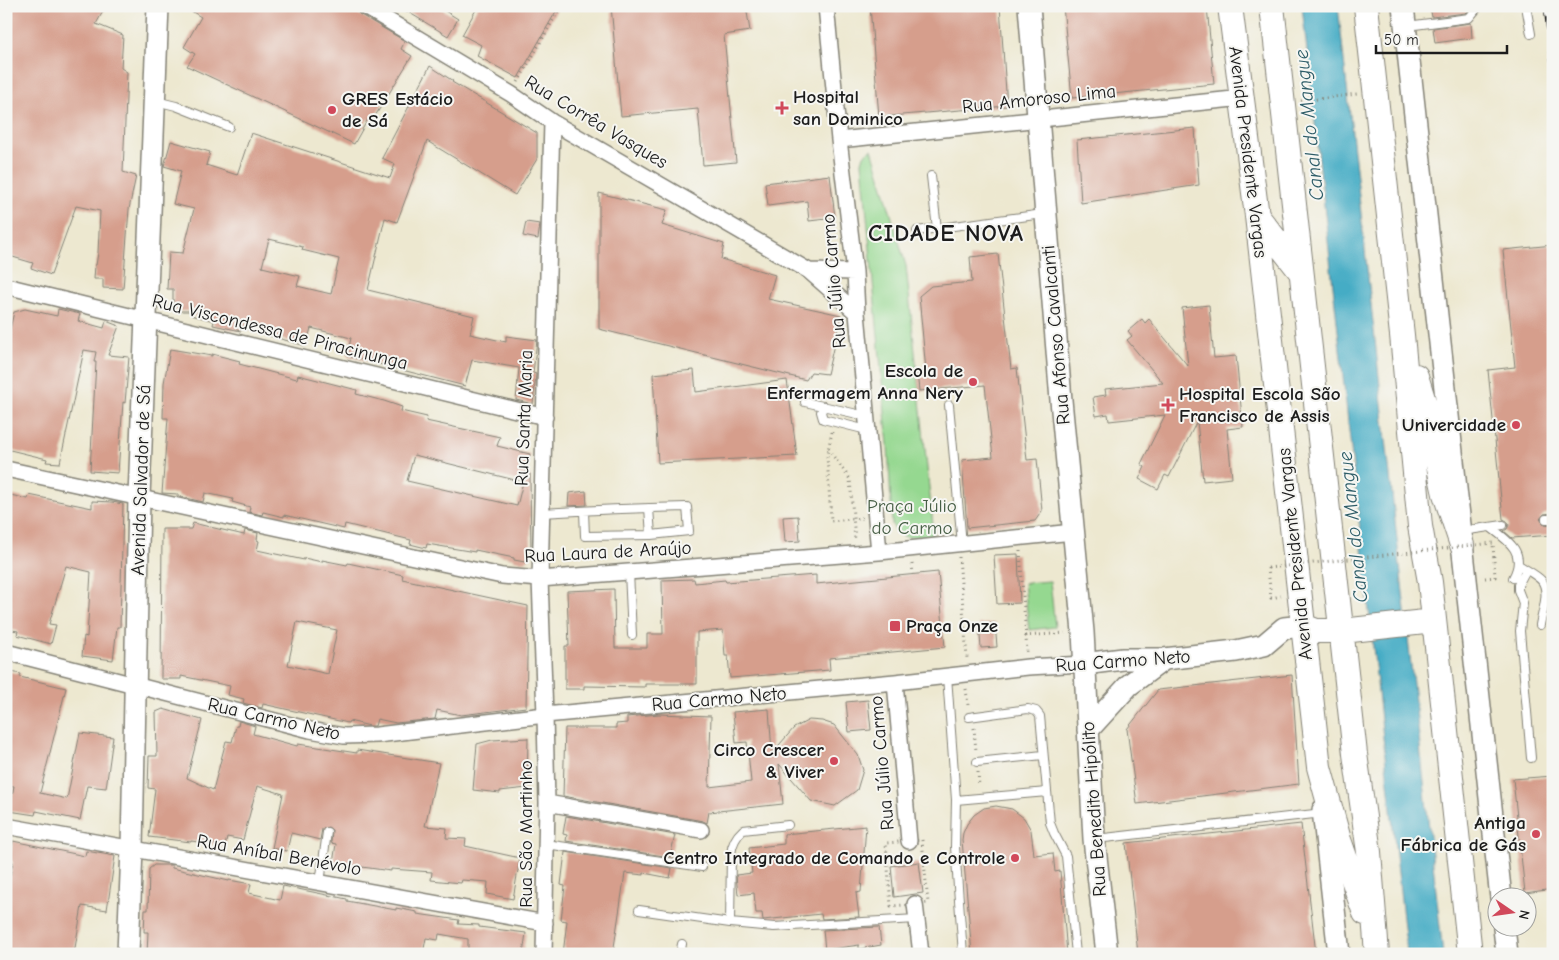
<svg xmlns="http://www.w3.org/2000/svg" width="1559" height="960" viewBox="0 0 1559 960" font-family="'Comic Neue',sans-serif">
<rect width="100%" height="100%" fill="#f6f6f2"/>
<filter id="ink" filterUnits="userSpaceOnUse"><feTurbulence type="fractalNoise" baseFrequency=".02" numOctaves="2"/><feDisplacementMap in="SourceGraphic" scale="10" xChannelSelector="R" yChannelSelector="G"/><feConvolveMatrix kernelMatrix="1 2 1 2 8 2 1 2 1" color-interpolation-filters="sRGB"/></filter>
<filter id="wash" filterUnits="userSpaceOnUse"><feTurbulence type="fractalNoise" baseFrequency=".0096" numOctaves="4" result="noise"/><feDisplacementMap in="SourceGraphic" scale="20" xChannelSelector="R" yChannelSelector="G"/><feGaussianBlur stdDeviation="1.12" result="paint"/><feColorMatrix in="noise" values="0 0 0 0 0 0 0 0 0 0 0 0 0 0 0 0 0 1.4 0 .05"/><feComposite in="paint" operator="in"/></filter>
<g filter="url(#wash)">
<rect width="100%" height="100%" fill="#ede8d0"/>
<path fill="#95d890" stroke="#587a56" d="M872,149L906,266L934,535C918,537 899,543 892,524L888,445L862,162L864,155Z
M1050,581L1055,627L1029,630L1024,583Z"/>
<path fill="#45acc5" stroke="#306470" d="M1302,6H1338L1443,954H1407Z"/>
<g id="blocks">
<path fill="#d69e8c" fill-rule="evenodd" d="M6,6H106L96,24L123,35L121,68L127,72L123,172L136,176L129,209L123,289L103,288V279H94L95,265H96L98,253L100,211L76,206L51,275L31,268L33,263L6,255Z
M183,6H351L359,14L405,41L401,49L412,56L372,121L368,119L354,144L187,66L195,54L184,47L201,17Z
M398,6H437L458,19L448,36Z
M478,6H559L518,78L477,56L481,45L462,35Z
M611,6H681V8L746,6L750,31L724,35L736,162L703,165L698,109L621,116Z
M870,6H1000L1007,106L879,117Z
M1063,6H1207L1214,84L1072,98Z
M1430,6H1469L1470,9L1466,13L1432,17Z
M1471,23L1472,38L1435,43L1433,28Z
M430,66L453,81L452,82L537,133V159L515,195L427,141L397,222L385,218L368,290L474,316L470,334L506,342V336L537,340L533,373L536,374L533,404L516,400L519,368L472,360L465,386L347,356L351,338L311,328L306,346L242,328L241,331L213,325L214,321L191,315L192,311H173V289H167L169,252L183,253L194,209L173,204L181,171L164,166L171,141L210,152L206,165L237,175L251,133L390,178L395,164L382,158ZM269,239L303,247L302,250L339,259L331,294L297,286L300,276L262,267Z
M1195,128L1199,185L1081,203L1077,140Z
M830,175L835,218L809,221L807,201L768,206L765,183Z
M599,193L667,210L662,225L724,244L721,259L775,275L768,299L841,315L827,374L811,372L806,380L599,329Z
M526,222L540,224L538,239L523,236Z
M1553,245V513L1544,514L1540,519L1544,524L1553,525V535L1512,538L1504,531L1507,529L1509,525L1507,521L1503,519L1488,370L1515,367L1503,250Z
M998,254L1011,369L1017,368L1027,460L1037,459L1042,511L1035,521L967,528L962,460L993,457L985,385L919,391L917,372L926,371L919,296L931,286L972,282L970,257Z
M1209,305L1214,358L1236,356L1243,427L1227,429L1232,478L1203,481L1197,421L1169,477L1165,475L1158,489L1139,479L1145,467L1141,464L1165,415L1109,421L1108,414L1096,416L1093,397L1106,395L1105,389L1163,383L1127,340L1132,336L1128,331L1142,319L1145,323L1149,319L1188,366L1182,308Z
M25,309L57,316L58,309L80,314L78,321L104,328L106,321L119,326L108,355L129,357L125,403L123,402L118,473L90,471L96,362H94L96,352L84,350L60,463L46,462L47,459L6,449V346L14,312Z
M170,349L212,356V354L240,361L239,364L297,379L298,375L357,390L356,394L384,401L402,407L401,411L427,417L426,421L500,437L497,446L530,454L525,474H530L531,557L525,562L514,560V558L475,550V552L427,544L426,548L410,544L411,540L345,524L344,529L284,515V517L263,512L262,515L249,512L250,507L232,502L233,499L205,493L203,502L178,496V494L162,493L168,418H163L164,383ZM414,455L523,482L517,506L407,481Z
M694,370L696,392L787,380L797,456L658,463L653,374Z
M586,491L587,505L568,506L569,493Z
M6,494L28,499L29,495L92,508V501L112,502L123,504L120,627H117L113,660L82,656L84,636L87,637L91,572L66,566L49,624L56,625L51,644L17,635L18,631L6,629Z
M798,516L800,541L785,542L783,517Z
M193,523L244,535L245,530L258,533L257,540L259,541L257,550L304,560V558L322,562V560L347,565L348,563L403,575L402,579L528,606L526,707L461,715L437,710L435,719L396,723L377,719L375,726H370L349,721L348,723L263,704L262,708L243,703L244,699L228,695L230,686L181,676V679H161L162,529H191ZM297,622L337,630L328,674L288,665Z
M1018,554L1020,603L997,604L994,555Z
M938,572L945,647L829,658L830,670L730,678L728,656H725L723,630L697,632V684H645V687L584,686V689H565V646H569L567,591L614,589L615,648H647V634H663L662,580L694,579L695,583L725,580L726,582L816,575V584Z
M995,623L997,647L981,648L979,624Z
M6,671L21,674L20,677L66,688L40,793L67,799L80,733L113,737L106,788L87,786L80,820L36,811L35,815L9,811L14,786L6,785Z
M1292,675L1299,784L1137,804L1127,729L1158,690Z
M868,700L871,730L849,732L846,702Z
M163,709L202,720L187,778L213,790L226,741L232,742L236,726H238L239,721L255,726L253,734L297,746L298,744L357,753V750L439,763L425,826L447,828L446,838L466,839L465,846L520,858L513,899L487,894L488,882L462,880L461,883L431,880L432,872L391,869V871L333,863L336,844L331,843L332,830L328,827L322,829L320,840L291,833L287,851L272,848L283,794L257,786L243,840L227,837L225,846L191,841V842L149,837L155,789L148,788L149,756H157L156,712Z
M769,709L772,753L794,728L809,720L822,721L834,725L858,755L863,770L857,790L835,806L811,801L779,764L783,804L709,812L707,823L703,821L563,796L565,728H616V724L627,723V717L659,714L711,716L709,787L751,782L747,742L736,743L733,712Z
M528,738L527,788L500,791V793L473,790L477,744L492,740Z
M1553,776V889L1525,893L1513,779Z
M996,806L1012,809L1024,818L1031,830L1034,855L1053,853L1055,872L1060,871L1067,954H972L962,840L963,833L967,824L974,815L984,808Z
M566,816L675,835L670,857L566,841L567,835L563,834Z
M1301,824L1316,954H1138L1126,843Z
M866,826L861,892L856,893L859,917L822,919L821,914L763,920L762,913H756L754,893L738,895L736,875L752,873L749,848L784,844V834Z
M13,841L85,856L86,851L115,856L107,910L82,906L74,954H6V922L9,904L6,903V892L13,862L9,860Z
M565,852L672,868L670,878L644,873V875L625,873L613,954H563L567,921L561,920L565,886L561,885Z
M919,862L923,893L894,897L891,866Z
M154,865H172V868L229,881V880L251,884L249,893L280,900L283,886L347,899V901L396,910V908L417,912V914L459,920L458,924L479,925V927L526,933L523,954H468V939L439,934L438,940L426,938L423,954H147L148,932H144L145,910H148L149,869Z
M879,927L881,945L859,949V945L825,950L823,930Z"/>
</g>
</g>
<g filter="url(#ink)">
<use href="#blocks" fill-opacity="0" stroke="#848276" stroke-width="1"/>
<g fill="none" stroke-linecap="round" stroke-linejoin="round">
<defs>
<path id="lane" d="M1526,6L1531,34
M1407,26L1469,18L1479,6
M156,101L176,106L229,127
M931,176L937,229
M917,231L1043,214
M805,402L866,416
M949,405L962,544
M824,406L821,412L823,419L867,430
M649,508L651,535
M542,513C590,510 639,508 687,507L689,531L651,535L585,536L584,511
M1546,519H1553
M1490,527C1509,541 1527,553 1513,578
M1462,531L1503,525
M1519,565C1526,570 1537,575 1542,581C1550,592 1542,613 1540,625
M1526,570L1518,585V590L1523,603L1520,631L1531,758
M629,572L632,635
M947,676L956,800L1047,792
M969,717L1028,709L1036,711L1040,716L1050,823L1054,833L1066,856L1076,954
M977,762L1043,755
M956,800L955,847L963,954
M1096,839L1323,813
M546,844L702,867
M320,883L327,832
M639,910L730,923L774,927L917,919
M730,923L731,854C732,844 735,837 743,830L788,825
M680,954L682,944"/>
<path id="street" d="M364,6L511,94L552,122L809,271L855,272
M826,6L839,140L855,272L857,313L879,552
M839,140L1243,98
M809,271L857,313
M6,286L545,417
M6,469L502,576L540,579L879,552L1073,532
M6,652L310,730L344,736L377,735L545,715L895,682L1028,667L1084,664
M895,682L909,841
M547,803L701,830
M6,826L545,923
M915,904L921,954
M544,954L547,803L545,715L540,579L552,122"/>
<path id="secondary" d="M1029,6L1061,400L1083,632L1094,839L1107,954
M1403,6L1501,898
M1084,664L1123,659H1164L1236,651L1264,645L1284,628L1303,626
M1088,730L1129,685L1164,659
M1323,810L1339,954
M1504,928L1507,954
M128,954L132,848L139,497L158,6"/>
<path id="primary" d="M1230,6L1257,216L1319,767L1339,840L1365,913
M1272,6L1355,754L1369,852L1377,954
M1366,6L1402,335L1420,526L1430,582L1470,954
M1257,216L1301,272
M1416,376L1425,405L1445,494L1462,545
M1303,626L1316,631H1342L1434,621"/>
</defs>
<use href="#lane" stroke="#848276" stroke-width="10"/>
<use href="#street" stroke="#848276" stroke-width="18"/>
<use href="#secondary" stroke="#848276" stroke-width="24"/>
<use href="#primary" stroke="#848276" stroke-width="26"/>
<path stroke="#848276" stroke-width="3" stroke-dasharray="1 4" stroke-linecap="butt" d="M518,82L561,6
M1301,101L1357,94
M832,432L827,455L831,521L862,518
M828,449L850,479L855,540
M1020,551L1027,652
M959,557L967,658
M912,564L913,574
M1268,568L1271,598L1281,596
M1485,578L1495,577L1493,544
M1025,636L1065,633
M966,689L968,705
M974,728L976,751
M978,772L979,786
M922,840L928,903L891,906L886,843Z"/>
<use href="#lane" stroke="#fff" stroke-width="8"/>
<use href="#street" stroke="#fff" stroke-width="15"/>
<use href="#secondary" stroke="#fff" stroke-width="21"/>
<use href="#primary" stroke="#fff" stroke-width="24"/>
<defs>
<path id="rail" d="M1546,6L1553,64"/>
</defs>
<use href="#rail" stroke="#1c1c1c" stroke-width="5.5"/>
<use href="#rail" stroke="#f6f6f2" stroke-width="4" stroke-dasharray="11" stroke-linecap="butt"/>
<path stroke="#848276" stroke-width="3" stroke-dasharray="1 4" stroke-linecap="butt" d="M1268,568L1493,543"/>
</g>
</g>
<g fill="#d1495b" stroke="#f6f6f2" stroke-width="2">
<path d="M779.5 100.5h5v5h5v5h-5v5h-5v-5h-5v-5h5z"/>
<circle cx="332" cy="110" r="5"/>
<circle cx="973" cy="382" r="5"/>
<path d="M1165.5 397.5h5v5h5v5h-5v5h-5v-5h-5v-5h5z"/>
<circle cx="1516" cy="425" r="5"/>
<rect x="889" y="620" width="12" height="12" rx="2.5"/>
<circle cx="834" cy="761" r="5"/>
<circle cx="1536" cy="834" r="5"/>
<circle cx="1015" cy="858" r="5"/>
</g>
<g text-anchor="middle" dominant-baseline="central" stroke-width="4" stroke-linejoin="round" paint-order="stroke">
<g font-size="19" font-weight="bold" fill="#1c1c1c" stroke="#f6f6f2" text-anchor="end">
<text x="793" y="97" text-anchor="start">Hospital<tspan x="793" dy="22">san Dominico</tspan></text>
<text x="342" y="99" text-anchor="start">GRES Estácio<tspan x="342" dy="22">de Sá</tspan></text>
<text x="963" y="371">Escola de<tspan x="963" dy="22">Enfermagem Anna Nery</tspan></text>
<text x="1179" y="394" text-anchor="start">Hospital Escola São<tspan x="1179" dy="22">Francisco de Assis</tspan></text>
<text x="1506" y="425">Univercidade</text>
<text x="906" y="626" text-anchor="start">Praça Onze</text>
<text x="824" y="750">Circo Crescer<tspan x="824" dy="22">&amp; Viver</tspan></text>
<text x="1526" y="823">Antiga<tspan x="1526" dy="22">Fábrica de Gás</tspan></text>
<text x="1005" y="858">Centro Integrado de Comando e Controle</text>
</g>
<g font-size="19" fill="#1c1c1c" stroke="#f6f6f2">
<text transform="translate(1039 99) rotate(-6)">Rua Amoroso Lima</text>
<text transform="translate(596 122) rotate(31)">Rua Corrêa Vasques</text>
<text transform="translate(1248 152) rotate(83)">Avenida Presidente Vargas</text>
<text transform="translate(834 281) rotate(-95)">Rua Júlio Carmo</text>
<text transform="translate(280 332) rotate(14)">Rua Viscondessa de Piracinunga</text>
<text transform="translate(1056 335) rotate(-95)">Rua Afonso Cavalcanti</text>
<text transform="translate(524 418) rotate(-88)">Rua Santa Maria</text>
<text transform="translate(141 480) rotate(-88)">Avenida Salvador de Sá</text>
<text transform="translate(608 552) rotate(-3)">Rua Laura de Araújo</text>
<text transform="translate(1295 554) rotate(-96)">Avenida Presidente Vargas</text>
<text transform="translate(1123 661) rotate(-4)">Rua Carmo Neto</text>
<text transform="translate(719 699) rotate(-5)">Rua Carmo Neto</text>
<text transform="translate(274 719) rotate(13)">Rua Carmo Neto</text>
<text transform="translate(882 763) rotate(-95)">Rua Júlio Carmo</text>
<text transform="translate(1094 809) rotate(-94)">Rua Benedito Hipólito</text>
<text transform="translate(526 834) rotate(-90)">Rua São Martinho</text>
<text transform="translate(279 855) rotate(10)">Rua Aníbal Benévolo</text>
</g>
<g font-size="19" fill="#465e45" stroke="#f6f6f2">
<text x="912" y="506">Praça Júlio<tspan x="912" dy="22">do Carmo</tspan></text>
</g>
<g font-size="20" font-style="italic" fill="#2e5d68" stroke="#f6f6f2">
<text transform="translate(1309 125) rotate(-96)">Canal do Mangue</text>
<text transform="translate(1353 527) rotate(-96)">Canal do Mangue</text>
</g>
<g font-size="24" font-weight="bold" letter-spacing="1" fill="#1c1c1c" stroke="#f6f6f2">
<text x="946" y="233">CIDADE NOVA</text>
</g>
</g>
<rect width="1559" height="960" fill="none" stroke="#f6f6f2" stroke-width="25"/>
<g transform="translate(1512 912) rotate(103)"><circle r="24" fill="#f6f6f2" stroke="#9f9f9c"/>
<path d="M0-4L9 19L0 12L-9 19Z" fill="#d1495b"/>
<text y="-8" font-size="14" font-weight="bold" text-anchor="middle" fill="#1c1c1c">N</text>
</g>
<path d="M1376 45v8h131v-8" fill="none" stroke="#1c1c1c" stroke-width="2.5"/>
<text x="1384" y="45" font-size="15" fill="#1c1c1c" stroke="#f6f6f2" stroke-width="4" paint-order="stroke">50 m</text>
</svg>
